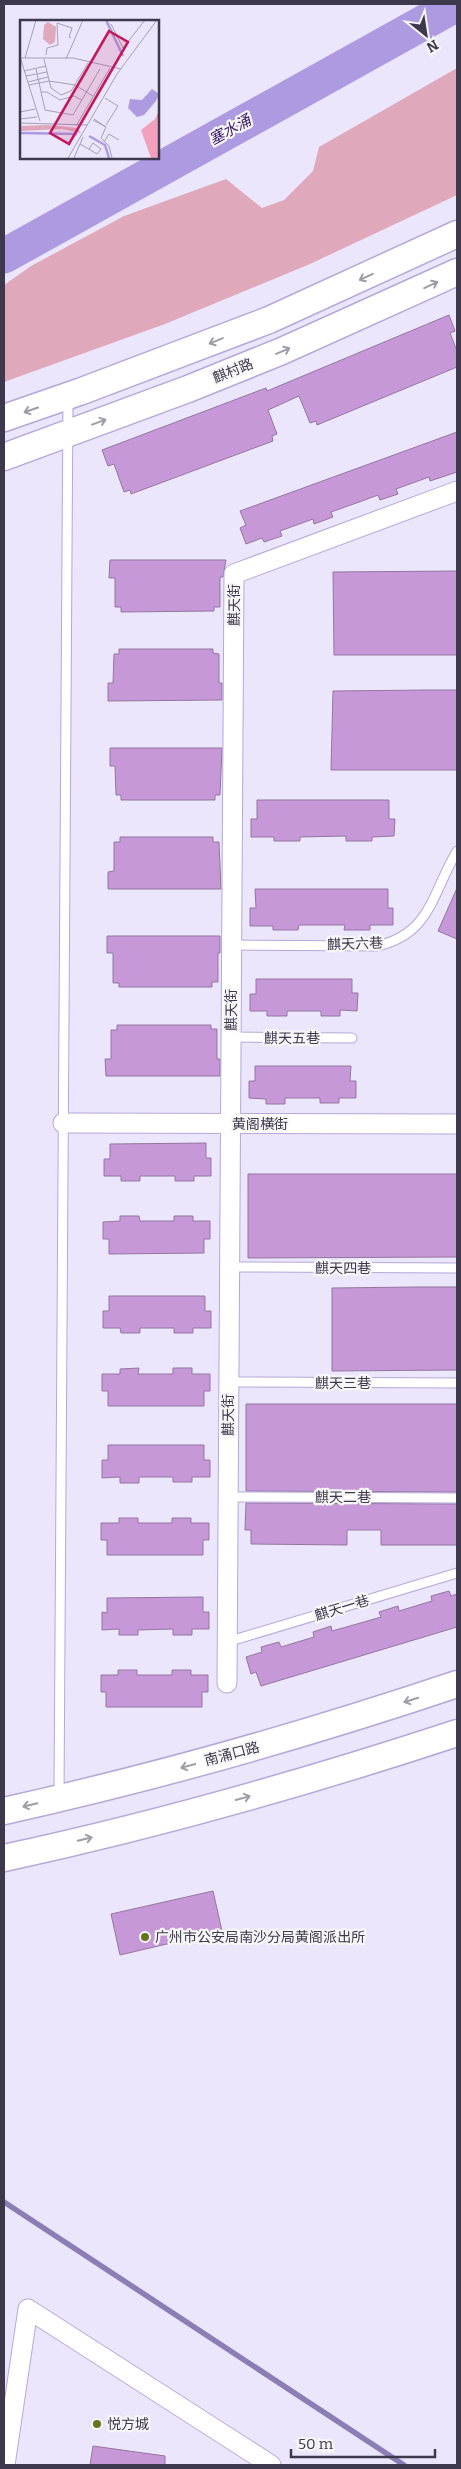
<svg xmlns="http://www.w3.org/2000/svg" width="461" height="2469" viewBox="0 0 461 2469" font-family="Bitter,'Noto Sans SC',serif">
<rect width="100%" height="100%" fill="#ebe6fb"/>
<path fill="#e0a8bb" d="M457,68V195L310,264L165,324L4,382V285L31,266L124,216L226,179L262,208L284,200L313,171L319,147Z"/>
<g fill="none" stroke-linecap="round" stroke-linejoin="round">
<path stroke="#8c7db4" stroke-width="5.5" d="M4,2202L404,2465"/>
<path stroke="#ae9ae0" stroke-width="35" d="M4,256L457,4"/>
</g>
<path fill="#c698d7" stroke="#94769f" d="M449,315L455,331L450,333L457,351V367L317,425L316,421L310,423L299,396L268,410L277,434L272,436L273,441L131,494L130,490L124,492L114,464L108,466L102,450L266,388L267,391Z
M457,432V472L430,481L429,477L396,489L398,494L380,500L378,495L362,501L331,512L333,517L314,524L313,519L280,531L282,536L264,542L262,538L246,544L240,528L246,525L240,511Z
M110,560H226L223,577H220V607H214V611L121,612V607H115V578H109Z
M457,571V655H334L333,572Z
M119,649H213V653L219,654V683H222V700L108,701V683H113L114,654H119Z
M425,690H457V770H331L333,691Z
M110,748H222L220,795H215V800H121V795H116L115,766H110Z
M257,800H389V819H395L394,836L372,837V841H346V836L300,837V841H274V837H251V819H257Z
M120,837H213V842H219L221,889H108V872L114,871V842H120Z
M457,888V939L438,931Z
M255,889H388V908H393V925H370V930H344L345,925H299L298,930H273V926H250V908H256Z
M107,936H220V953H218V982H212V987H119V983H113V953H107Z
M256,979H352V993H358L357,1011L340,1010V1016H321V1011H287V1016H267V1011H250V994H256Z
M117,1025H211V1029H217V1059H220V1076H106L105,1059H111V1030H117Z
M255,1066H351L350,1081H356V1098H339V1103H320V1098H285V1104H266V1099L249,1098V1081H255Z
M206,1143V1158H211V1176H194V1181H175V1176H140V1181H121V1176H104V1159H110V1144Z
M248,1174H457V1257L248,1258Z
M120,1216H139L140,1221H174V1216H193V1221H210V1239H204V1253L109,1254V1239H103V1222L120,1221Z
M417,1287H457V1370L332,1371V1288Z
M109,1296H205V1311H211V1328H193V1333H174V1328H140V1333H121L120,1328H103V1311H109Z
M139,1368L138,1374H173V1368H192V1374H210V1391H204V1406H108V1391H102V1374H120V1369Z
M246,1404H457V1492L246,1491Z
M108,1445H204V1460H210V1477H192V1482H173V1477H139V1483H120V1477L102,1478V1460H108Z
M246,1503L457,1504V1545H381V1530H347V1545L251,1544V1530H245Z
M119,1518H138V1523H172V1518H191V1523H209V1540H203V1555H107V1540H101V1523H119Z
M449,1591L451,1596L457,1594V1627L261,1686L256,1672L251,1674L246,1657L262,1652L261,1647L279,1642L281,1647L314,1637L313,1632L331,1626L332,1631L364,1622L381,1617L379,1612L398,1606L399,1611L432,1601L431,1596Z
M203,1597V1612H209V1629H192V1635H173V1629L138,1630V1635H119V1629L102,1630V1612L107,1613V1598Z
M118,1670H137V1675H172V1670H191V1675H208V1692H202V1707H106V1692H101V1675H118Z
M213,1891L222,1931L120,1955L111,1914Z
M93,2446L165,2456V2465H90Z"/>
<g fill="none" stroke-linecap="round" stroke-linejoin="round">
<defs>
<path id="lane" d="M232,945L377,946C431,934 432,893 457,851
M231,1037L352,1038
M230,1267L457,1268
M229,1382L457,1383
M228,1497L457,1498
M227,1642L457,1573
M59,1795L68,398"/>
<path id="street" d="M63,1123L457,1124
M227,1683L234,574L457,491
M5,2465L28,2309L271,2465"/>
<path id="secondary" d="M4,418L82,391L269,320L457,234
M4,457L188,389L282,351L457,272
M4,1811C157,1777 308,1734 457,1684
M4,1858C157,1825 308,1782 457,1733"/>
</defs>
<use href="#lane" stroke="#b5a8d9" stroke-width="11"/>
<use href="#street" stroke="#b5a8d9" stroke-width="21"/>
<use href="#secondary" stroke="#b5a8d9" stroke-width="29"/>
<use href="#lane" stroke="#fff" stroke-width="9"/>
<use href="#street" stroke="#fff" stroke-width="19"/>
<use href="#secondary" stroke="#fff" stroke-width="26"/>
</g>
<defs><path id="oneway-shaft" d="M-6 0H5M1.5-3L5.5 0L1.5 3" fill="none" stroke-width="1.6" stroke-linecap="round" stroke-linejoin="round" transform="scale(1.25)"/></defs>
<g stroke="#9e9ca6">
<use href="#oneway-shaft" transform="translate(366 277) rotate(155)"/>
<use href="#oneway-shaft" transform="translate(431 285) rotate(-25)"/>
<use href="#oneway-shaft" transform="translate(216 341) rotate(158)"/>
<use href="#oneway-shaft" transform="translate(283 351) rotate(-23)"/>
<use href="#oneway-shaft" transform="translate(31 410) rotate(161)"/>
<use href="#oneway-shaft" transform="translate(99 422) rotate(-20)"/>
<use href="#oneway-shaft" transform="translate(411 1700) rotate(162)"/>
<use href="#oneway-shaft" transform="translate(188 1766) rotate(165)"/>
<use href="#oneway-shaft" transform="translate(243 1798) rotate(-15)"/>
<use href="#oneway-shaft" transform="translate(30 1805) rotate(167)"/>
<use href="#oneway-shaft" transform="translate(85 1839) rotate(-14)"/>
</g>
<g fill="#68731e" stroke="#f7f7f7" stroke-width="2">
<circle cx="145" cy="1937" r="5"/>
<circle cx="97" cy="2424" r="5"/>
</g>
<g text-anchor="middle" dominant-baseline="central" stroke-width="4.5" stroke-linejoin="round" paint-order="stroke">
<g font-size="14" fill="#3e384d" stroke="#f7f7f7">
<text transform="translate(233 371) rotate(-22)">麒村路</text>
<text transform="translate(234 605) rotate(-90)">麒天街</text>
<text transform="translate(355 944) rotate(-2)">麒天六巷</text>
<text transform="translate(231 1010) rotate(-90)">麒天街</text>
<text x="292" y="1038">麒天五巷</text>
<text x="260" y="1124">黄阁横街</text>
<text x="343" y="1268">麒天四巷</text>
<text x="343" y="1383">麒天三巷</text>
<text transform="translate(228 1415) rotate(-90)">麒天街</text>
<text x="343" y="1497">麒天二巷</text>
<text transform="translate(342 1608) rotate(-17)">麒天一巷</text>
<text transform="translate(232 1754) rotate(-15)">南涌口路</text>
</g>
<g font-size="14" fill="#3e384d" stroke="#f7f7f7" text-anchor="start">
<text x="155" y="1937">广州市公安局南沙分局黄阁派出所</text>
<text x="107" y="2424">悦方城</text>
</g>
<g font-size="15" font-style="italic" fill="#3b196b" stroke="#f7f7f7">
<text transform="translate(230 130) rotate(-29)">塞水涌</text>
</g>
</g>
<g transform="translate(20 20)">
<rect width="139" height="139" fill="#ebe6fb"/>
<path d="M28,2L36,7L35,22L30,25L23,19L24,5ZM27,105L57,108L61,113L42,109L0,111V106Z" fill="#e0a8bb"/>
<path d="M139,90V138H131L121,110L135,99Z" fill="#f2a1bd"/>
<path d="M132,69L139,74L136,81L124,95L117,97L108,88L110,79L122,80Z" fill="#ae9ae0"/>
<path fill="none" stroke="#ae9ae0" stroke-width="2.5" d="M86,0L103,36M0,113L57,114M69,116L85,125L89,138"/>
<path fill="none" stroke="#a6a0b5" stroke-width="1" d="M91,4L103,28L125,0M26,35L27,28L38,25L37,3L52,8L49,17L51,18M0,38H53L101,49M5,38L16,0M24,39L31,68L41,75L51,71L68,43M46,39L63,0M1,40L20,101M16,49L25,90L53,95L80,49M4,51L26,46M6,56L27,52M8,62L28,57M9,65L29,61L55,65L73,76M21,72H27L40,80L54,76L62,80M85,78L98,86L86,105M0,92L15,89M0,99L17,97M73,100L86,107L74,99M0,103L67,105M56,106L90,48M86,107L81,118L89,126L92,138M84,122L89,114L99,120M60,124L67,128L77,134L81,129L73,123L69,129M48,138L97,54L137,0M54,138L63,117"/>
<path fill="#c2185b" fill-opacity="0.15" stroke="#c2185b" stroke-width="2.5" d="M89,11L108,22L49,124L30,113Z"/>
<rect width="139" height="139" fill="none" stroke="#3e384d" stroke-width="2.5"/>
</g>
<rect width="461" height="2469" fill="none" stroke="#3e384d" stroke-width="10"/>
<g transform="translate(426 35) rotate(150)" stroke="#f7f7f7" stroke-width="4" paint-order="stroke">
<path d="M0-4L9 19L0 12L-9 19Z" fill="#3e384d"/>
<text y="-8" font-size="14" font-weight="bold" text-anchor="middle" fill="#3e384d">N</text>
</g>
<path d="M291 2449v8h144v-8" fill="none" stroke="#3e384d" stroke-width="2.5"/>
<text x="298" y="2449" font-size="15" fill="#3e384d" stroke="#f7f7f7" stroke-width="4" paint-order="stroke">50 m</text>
</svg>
